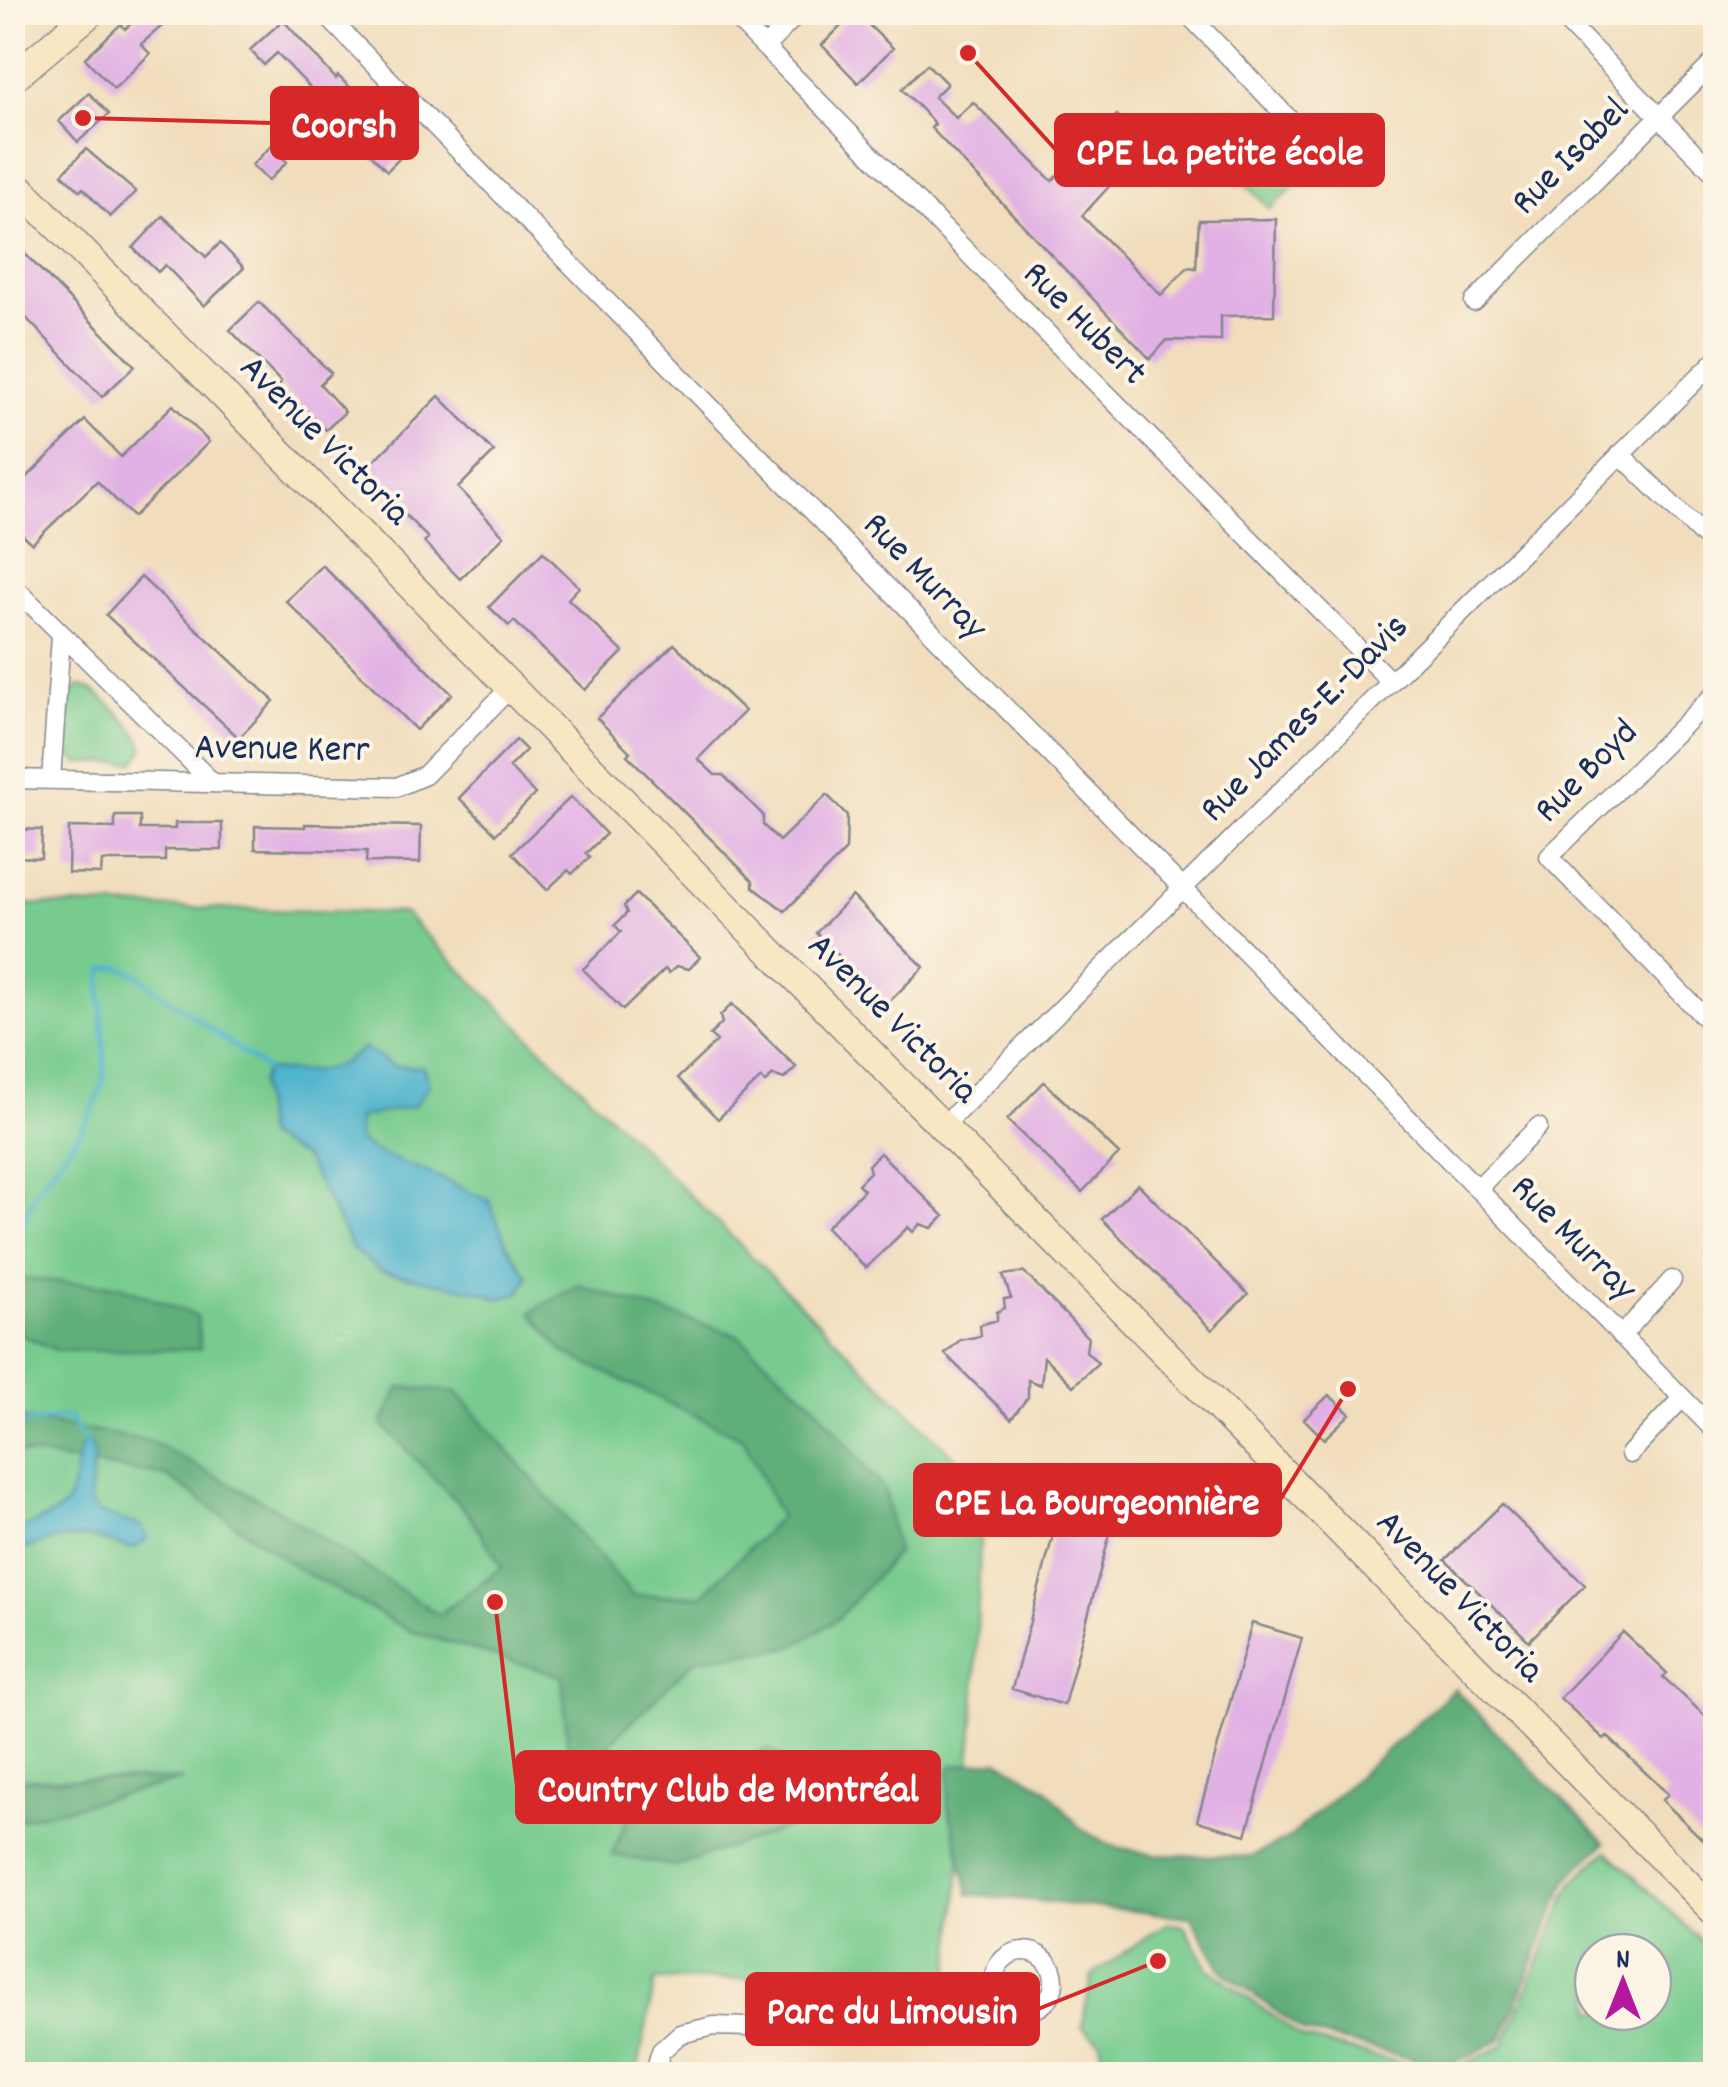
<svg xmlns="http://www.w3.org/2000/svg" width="1728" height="2087" viewBox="0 0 1728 2087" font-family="Dekko,sans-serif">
<rect width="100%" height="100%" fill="#fcf5e5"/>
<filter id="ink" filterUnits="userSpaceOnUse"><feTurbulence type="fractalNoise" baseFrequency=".01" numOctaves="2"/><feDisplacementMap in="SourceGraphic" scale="20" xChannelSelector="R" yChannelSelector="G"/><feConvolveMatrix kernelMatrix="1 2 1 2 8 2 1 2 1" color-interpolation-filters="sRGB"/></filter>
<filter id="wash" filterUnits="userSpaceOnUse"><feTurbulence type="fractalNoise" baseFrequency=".0048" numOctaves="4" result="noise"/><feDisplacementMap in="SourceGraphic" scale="40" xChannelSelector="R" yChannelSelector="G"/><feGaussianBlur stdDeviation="2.25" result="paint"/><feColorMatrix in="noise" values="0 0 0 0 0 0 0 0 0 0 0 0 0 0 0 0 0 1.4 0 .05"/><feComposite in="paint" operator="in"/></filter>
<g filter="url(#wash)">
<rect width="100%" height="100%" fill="#f1ddbc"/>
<path fill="#77cb8e" stroke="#497d76" stroke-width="2.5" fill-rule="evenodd" d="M1231,108L1302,179L1270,209L1200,136Z
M80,686C97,687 141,732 144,749L135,762L79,763L67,753L68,694Z
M13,904L404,913L982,1484L974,1719L950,1976L655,1980L637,2074H13Z
M1607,1851L1715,1954V2074H1101V2042L1082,2027L1092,1975L1167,1923L1184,1926L1208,1968L1302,2038L1444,2074L1503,2046L1572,1883ZM1593,1952H1653V2012H1593Z"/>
<path fill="#61af79" stroke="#3e6f6c" stroke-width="2.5" d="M13,1278L121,1286L197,1316L200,1349L58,1351L13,1331Z
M578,1285L737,1335L814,1403L885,1491L897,1553L837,1619L792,1647L696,1659L589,1763L568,1750L562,1676L410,1631L297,1568L167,1476L13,1452L12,1417L150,1441L277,1509L439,1615L502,1567L467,1512L382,1424L400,1387L457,1392L633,1596L703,1595L780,1517L744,1439L563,1352L531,1312Z
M1454,1689L1605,1843L1567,1879L1501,2040L1445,2067L1304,2032L1222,1971L1191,1917L969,1894L948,1805L950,1766L999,1760L1046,1788L1081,1829L1113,1846L1155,1855L1251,1857L1289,1838Z
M768,1748L822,1784L835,1812L675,1866L612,1855L629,1815Z
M12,1779H13L184,1780L13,1821Z"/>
<path fill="#4fb4ce" stroke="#357296" stroke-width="2.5" d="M364,1048L394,1066L423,1067L429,1085L414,1106L358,1118V1140C384,1160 416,1165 445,1180C460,1187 473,1195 489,1200L507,1245L528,1277L519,1293L499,1299L483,1292L381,1271L353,1250L306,1160L266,1137L260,1083L266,1070C308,1072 330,1077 364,1048Z
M86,1443H90L94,1454L89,1501L98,1513L142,1526L148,1537C142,1544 137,1549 128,1548C118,1547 108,1541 98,1539C68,1533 40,1543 13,1553V1532C76,1507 67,1512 80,1448Z"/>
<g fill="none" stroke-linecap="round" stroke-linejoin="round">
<path stroke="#4fb4ce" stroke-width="5" d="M12,1256C20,1235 26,1209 37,1190C61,1154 90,1128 102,1085C110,1054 95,990 104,969L119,967L133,972L266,1070
M12,1423C32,1426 50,1416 70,1418L86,1443"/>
</g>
<g id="blocks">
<path fill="#e1b0e4" d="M144,12H178L141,44L150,54L114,89L85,58L121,24L125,29Z
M855,12L893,48L858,83L822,45Z
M283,20L336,79L338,76L353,90L351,93L409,149L387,171L357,140L344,152L330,137L335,132L309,108L319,97L277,53L264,65L250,50Z
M927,64L947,84L934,97L956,118L973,102L1052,181L1117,115L1148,144L1082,216L1161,295L1188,267L1196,268L1199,220L1276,219L1274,315L1221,316V341L1167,340L1150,359L931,128L935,124L902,89Z
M89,93L109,114L78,142L59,121Z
M271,146L287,162L268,181L252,165Z
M86,149L136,192L110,217L83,188L80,191L62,174Z
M163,216L206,257L220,243L244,268L204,306L165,265L158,272L133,248Z
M24,253L135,366L102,397L12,303V264Z
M259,302L331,373L320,384L345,412L326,430L279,385L281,382L230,330Z
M439,396L494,452L458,488L504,536L460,579L424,542L428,538L363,472Z
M173,405L209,442L133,517L97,481L32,544L12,525V492L85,420L121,457Z
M543,552L579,587L568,599L623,652L585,690L514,621L509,626L489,607Z
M322,565L452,694L416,730L286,601Z
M141,577L274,701L239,738L106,615Z
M674,644L745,711L698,759L715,775H723L763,815V825L779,841L827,795L847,815L846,850L785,911L753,887V881L627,755L630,752L597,718Z
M516,740L526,750L509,767L535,794L496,834L459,798Z
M571,797L606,834L586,853L590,857L572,874L568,870L547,890L512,853Z
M115,816H140V829H175V823H222V850H165V861H102L101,874L68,873L69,827L115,828Z
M305,824L421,826L420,863L366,862L367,851L255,849V826L305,827Z
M12,829L42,830L41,858L12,857Z
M636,894L700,957L689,969L677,966L669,973L665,969L623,1010L583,969L621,932L615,925L627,913L624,906Z
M852,896L924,967L887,1004L816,933Z
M732,1004L796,1067L784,1079L773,1075L765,1083L761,1078L718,1119L678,1078L717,1041L710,1035L722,1023L720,1016Z
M1044,1082L1119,1154L1082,1192L1007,1120Z
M880,1153L944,1216L932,1228L920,1224L913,1232L908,1227L866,1268L826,1227L864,1190L858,1184L870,1172L868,1165Z
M1138,1184L1248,1294L1212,1330L1102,1219Z
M1024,1272L1088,1338L1086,1351L1098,1363L1073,1386L1044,1357L1041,1385L1028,1380V1397L1011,1419L945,1354L960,1340L981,1336L980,1325L997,1320V1312L1005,1308L1004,1299L1011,1298L1003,1275Z
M1329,1395L1350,1414L1324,1439L1304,1419Z
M1067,1483L1120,1496L1064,1705L1012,1689Z
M1502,1504L1585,1585L1529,1641L1445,1560Z
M1252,1623L1302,1638L1246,1835L1197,1821Z
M1623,1632L1667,1673L1663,1677L1716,1726V1825L1702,1839L1662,1800L1668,1794L1607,1736L1604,1739L1560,1698Z"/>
</g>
</g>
<g filter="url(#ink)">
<use href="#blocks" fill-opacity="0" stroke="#86868d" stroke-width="2.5"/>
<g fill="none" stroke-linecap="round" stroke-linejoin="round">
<defs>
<path id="street" d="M323,12L1716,1432
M730,12L1391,682
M1186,12L1312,143
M1557,12L1716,175
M765,47L799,12
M1474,302L1716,60
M1620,454L1716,548
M12,585L212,782
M1716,693L1549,857L1716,1029
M12,779L397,787L425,775L511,687
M51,780L61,636
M943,1126L1716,360
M1477,1189L1538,1127
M1621,1336L1672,1280
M1630,1454L1682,1398
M994 1981a30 30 0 1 1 60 0a30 30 0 1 1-60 0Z
M654,2074L661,2051L680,2034L714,2026L920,2032L964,2022L999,1998"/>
<path id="secondary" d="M12,79L91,12
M12,180L1716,1913"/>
</defs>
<use href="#street" stroke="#86868d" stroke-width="21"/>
<use href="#secondary" stroke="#86868d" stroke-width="31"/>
<use href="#street" stroke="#fff" stroke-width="18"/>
<use href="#secondary" stroke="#f9e7c3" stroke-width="28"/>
</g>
</g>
<g text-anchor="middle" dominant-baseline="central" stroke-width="8" stroke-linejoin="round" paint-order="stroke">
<g font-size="38" fill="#1b2f5e" stroke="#fcf5e5">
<text transform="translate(1572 158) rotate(-45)">Rue Isabel</text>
<text transform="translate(1083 325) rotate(45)">Rue Hubert</text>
<text transform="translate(323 442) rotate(45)">Avenue Victoria</text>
<text transform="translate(923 578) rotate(46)">Rue Murray</text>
<text transform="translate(1306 720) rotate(-45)">Rue James-E.-Davis</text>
<text transform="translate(282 751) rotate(1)">Avenue Kerr</text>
<text transform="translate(1588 773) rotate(-45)">Rue Boyd</text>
<text transform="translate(891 1020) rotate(45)">Avenue Victoria</text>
<text transform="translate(1572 1240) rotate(45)">Rue Murray</text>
<text transform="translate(1458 1598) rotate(46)">Avenue Victoria</text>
</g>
</g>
<path fill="none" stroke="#d62828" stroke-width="4" d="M83 118L272 123M968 53L1056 150M1348 1389L1280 1500M495 1602L517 1787M1158 1961L1038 2009"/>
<g fill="#d62828" stroke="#fcf5e5" stroke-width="4">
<circle cx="83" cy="118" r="10"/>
<circle cx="968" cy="53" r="10"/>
<circle cx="1348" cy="1389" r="10"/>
<circle cx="495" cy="1602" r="10"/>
<circle cx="1158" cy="1961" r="10"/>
</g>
<g fill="#d62828" stroke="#d62828" stroke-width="4">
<rect x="272" y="88" width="145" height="70" rx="10"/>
<rect x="1056" y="115" width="327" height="70" rx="10"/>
<rect x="915" y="1465" width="365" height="70" rx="10"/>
<rect x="517" y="1752" width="422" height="70" rx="10"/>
<rect x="747" y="1974" width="291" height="70" rx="10"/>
</g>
<g font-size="40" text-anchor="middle" font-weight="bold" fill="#fff">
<text x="344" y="137">Coorsh</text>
<text x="1220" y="164">CPE La petite école</text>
<text x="1097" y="1514">CPE La Bourgeonnière</text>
<text x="728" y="1801">Country Club de Montréal</text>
<text x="892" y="2023">Parc du Limousin</text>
</g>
<rect width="1728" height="2087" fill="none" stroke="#fcf5e5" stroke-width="50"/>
<g transform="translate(1623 1982)"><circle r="48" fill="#fcf5e5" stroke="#a2a6af" stroke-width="2.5"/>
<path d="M0-8L18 38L0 25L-18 38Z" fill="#b5179e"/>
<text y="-15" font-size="28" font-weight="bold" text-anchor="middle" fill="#1b2f5e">N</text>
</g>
</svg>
